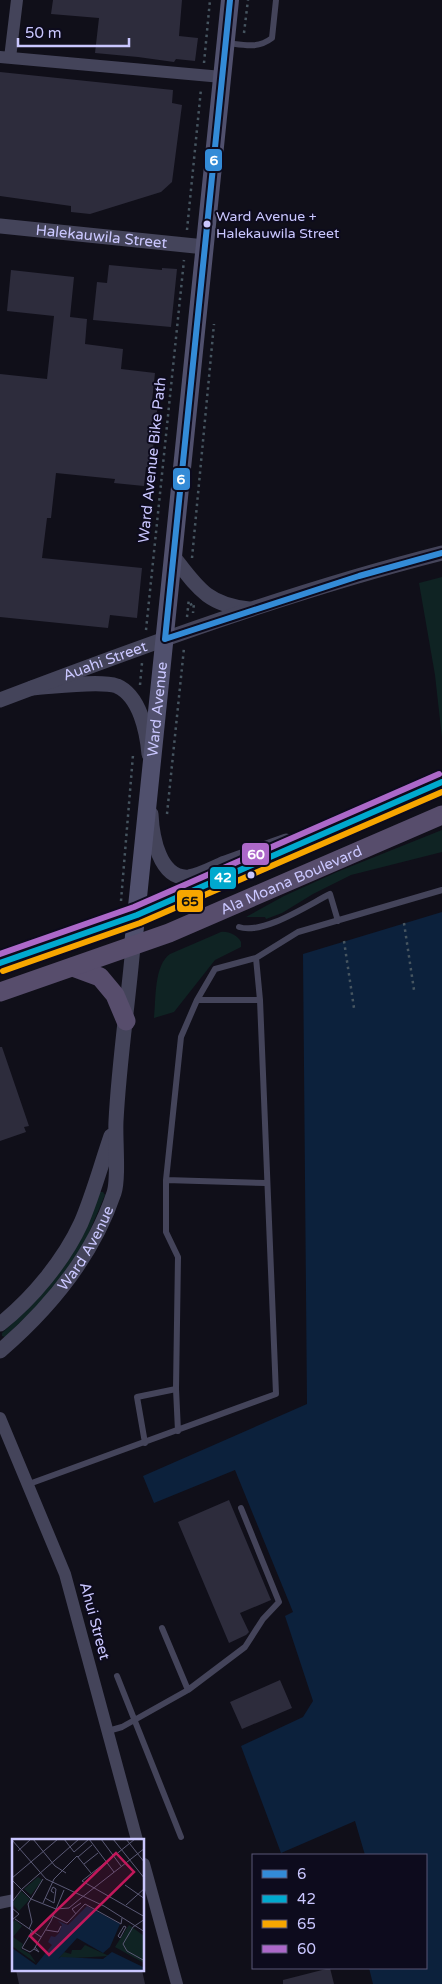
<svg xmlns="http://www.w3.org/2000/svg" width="442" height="1984" viewBox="0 0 442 1984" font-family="'Varela Round',sans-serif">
<rect width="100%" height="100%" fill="#100f19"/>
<path fill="#0f2323" d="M442,577V738L435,675L419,583Z
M442,830V852L351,875L313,894L282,913L266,919L265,917H246L284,896L337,872Z
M221,932C229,931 238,936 241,942V947L215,960L174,1012L154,1018C156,999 154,965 170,954Z
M100,1192H103L105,1195L85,1242L55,1288L5,1337L2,1336V1333L30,1307Z"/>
<path fill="#0c213c" d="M442,912V1984H373L369,1968H426V1855H365L355,1821L281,1853L241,1746L303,1717L313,1701L285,1616L293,1612L235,1470L154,1503L143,1476L307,1404L303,954Z"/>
<path fill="#2d2c3c" d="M53,0H182L179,36L198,38L195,61L176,59L174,62L138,57L95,53L99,18L51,14Z
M0,72L173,90L172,103L182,105L172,182L161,192L90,214L71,212V206L0,196Z
M109,265L162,270V268L177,269L171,327L93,320L97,282L107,283Z
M11,270L74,277L70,317L87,319L85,344L123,349L121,369L155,373L152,401L158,402L151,467H146L144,486L114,483L115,479L56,473L51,518H47L42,558L142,568L137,618L110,615L108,628L0,617V374L47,379L54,316L7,311Z
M0,1047H2L29,1126L24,1127L26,1132L0,1141Z
M229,1500L271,1600L240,1613L249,1632L246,1635L229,1643L178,1522Z
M280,1680L292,1708L242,1729L230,1702Z
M330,1968L334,1984H283V1980Z
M16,1970H142L145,1984H19Z"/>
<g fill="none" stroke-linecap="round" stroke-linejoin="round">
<path stroke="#465560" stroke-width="2.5" stroke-dasharray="2.5 4" stroke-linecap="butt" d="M244,33L248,0
M204,63L210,0
M187,230L201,89
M192,558L214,324
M190,605L194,603L193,613
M187,617L189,598
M146,630L184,260
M140,685L142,663
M167,814L184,648
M121,901L133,755
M404,923L414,990
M344,941L354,1008"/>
<path stroke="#44445a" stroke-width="6" d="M227,43C244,45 258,49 272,38L276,0
M239,927C263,935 308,905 330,894L338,921
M197,1000L181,1037L166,1180L266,1183
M260,1000H197L215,969L256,958L298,932L442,890
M166,1180V1232L178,1257L176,1389L178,1431
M145,1443L137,1397L176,1389
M29,1484L276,1394L260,1000L256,958
M162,1628L188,1690
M117,1676L181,1837
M108,1731L122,1727L188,1690L245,1647L263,1619L279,1602L241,1508"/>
<path stroke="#44445a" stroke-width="12" d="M0,57L222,77
M10,58L17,0
M0,1418L65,1574L137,1840
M144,1864L177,1984
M0,1903L14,1900"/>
<g stroke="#44445a" stroke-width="15">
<path id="s1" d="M0,226L205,247"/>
<path d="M173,556C197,587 207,605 249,609"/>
<path d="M32,688C52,687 99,680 117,686C140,696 147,732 149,754"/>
<path id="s2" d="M0,700C145,645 292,591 442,553"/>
<path d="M151,814C152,835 159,880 189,877C201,875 213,868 225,863C245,856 266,848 286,841"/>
<path d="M0,1324C32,1299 64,1260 81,1223C93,1195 101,1165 111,1136"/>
<path id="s3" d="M0,1351C50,1308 93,1256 114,1193C119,1178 115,1138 116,1121C119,1062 128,1004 133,946"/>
</g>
<path stroke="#50506d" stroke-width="18" id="s4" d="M133,946L230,0"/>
<g stroke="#574d6c" stroke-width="19">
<path d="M0,963L137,915L442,782"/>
<path d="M73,967L100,977L115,995L126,1021"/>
<path id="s5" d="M0,992L169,933L442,815"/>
</g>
<defs>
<path id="bus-1" d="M165,639L230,0
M165,639L359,576L442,553"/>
<path id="bus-2" d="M0,963L137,915L442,782"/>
<path id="bus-3" d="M3,971L140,923L442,792"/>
<path id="bus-4" d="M0,954L134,907L439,774"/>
</defs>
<use href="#bus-1" stroke="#0d0b1d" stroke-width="10"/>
<use href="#bus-2" stroke="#0d0b1d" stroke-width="10"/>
<use href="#bus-3" stroke="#0d0b1d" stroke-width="10"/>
<use href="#bus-4" stroke="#0d0b1d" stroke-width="10"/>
<use href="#bus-1" stroke="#338bd7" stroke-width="6"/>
<use href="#bus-2" stroke="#00a9ce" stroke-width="6"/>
<use href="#bus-3" stroke="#f7a600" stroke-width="6"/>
<use href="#bus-4" stroke="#ac68c9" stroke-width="6"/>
</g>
<g fill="#cac7ff" stroke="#0d0b1d" stroke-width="2">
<circle cx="207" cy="224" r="4.5"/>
<circle cx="251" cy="875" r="4.5"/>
</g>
<g text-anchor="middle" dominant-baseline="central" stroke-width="4" stroke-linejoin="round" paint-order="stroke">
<g font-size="14" fill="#cac7ff" stroke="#0d0b1d" text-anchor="start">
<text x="216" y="216">Ward Avenue +<tspan x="216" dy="17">Halekauwila Street</tspan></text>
</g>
<g font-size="15" fill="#cac7ff" stroke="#0d0b1d">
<text stroke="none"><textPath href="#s1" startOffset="102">Halekauwila Street</textPath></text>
<text transform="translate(152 460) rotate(-84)">Ward Avenue Bike Path</text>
<text stroke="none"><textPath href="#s2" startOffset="112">Auahi Street</textPath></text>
<text stroke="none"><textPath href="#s4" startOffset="238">Ward Avenue</textPath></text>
<text stroke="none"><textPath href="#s5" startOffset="312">Ala Moana Boulevard</textPath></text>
<text stroke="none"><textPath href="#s3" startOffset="135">Ward Avenue</textPath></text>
<text transform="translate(95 1621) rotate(75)">Ahui Street</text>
</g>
</g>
<g transform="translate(12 1839)">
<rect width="132" height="132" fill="#100f19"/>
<path d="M26,38L30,41L19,56L12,50ZM9,52L18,60L7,72L0,65ZM3,81L10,87L1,98L11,105L9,110L18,115L24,124L0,107V84ZM117,86L132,97V124L103,108ZM73,106L97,117L46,120L52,113L59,115L60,111H69Z" fill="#0f2323"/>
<path d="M75,67L108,85L98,108L91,114L65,99L46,120L49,118L91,120L100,113L133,129L132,132H0V109L24,126L40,106L36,103L39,97L43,98L47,94L50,86L46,82L56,86Z" fill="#0c213c"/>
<path fill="none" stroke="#5a5975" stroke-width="1" d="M21,0L43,27L54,34M52,0L62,13M89,0L109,27M101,0L133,40M114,0L133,24M0,1L34,40L92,67L133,93M6,12L19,0M62,13L77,0L102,33M65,17L79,34M102,17L123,0M66,18L80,6M94,23L70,42L133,78M72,25L86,14M0,39L46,0M0,41L19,60L44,70L57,69L69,59M113,46L133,60M33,59L42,64L44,50L41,48L39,52L42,54M69,59L133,9M0,63L10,50L67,0M31,64L42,40L65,17M73,65L109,85L110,79M114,66L133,49M0,69L7,75L0,81M64,75L60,70L69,64M41,77L55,84L73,65M3,80L29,98M133,80L121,88L111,105L115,112L133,122M112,87L114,88L108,99L106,97ZM17,90L20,83L16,65L31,40M34,91L46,93L49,87M20,92L10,109L18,113L22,110L27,113L23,108M22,110L39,82L52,51"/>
<path fill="#c2185b" fill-opacity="0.15" stroke="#c2185b" stroke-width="2.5" d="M104,14L122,33L37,116L18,97Z"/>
<rect width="132" height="132" fill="none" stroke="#cac7ff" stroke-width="2.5"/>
</g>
<g stroke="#0d0b1d" stroke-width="2">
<rect x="204" y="148" width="19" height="24" rx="5" fill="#338bd7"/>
<rect x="172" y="467" width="19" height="24" rx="5" fill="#338bd7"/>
<rect x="241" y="842" width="29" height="24" rx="5" fill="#ac68c9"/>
<rect x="209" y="866" width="28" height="24" rx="5" fill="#00a9ce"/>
<rect x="176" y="889" width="28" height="24" rx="5" fill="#f7a600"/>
</g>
<g font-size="14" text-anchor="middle" font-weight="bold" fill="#fff">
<text x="214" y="165">6</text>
<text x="181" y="484">6</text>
<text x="256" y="859">60</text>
<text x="223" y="882">42</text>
</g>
<g font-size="14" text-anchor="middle" font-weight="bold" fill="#111">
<text x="190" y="906">65</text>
</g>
<rect x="252" y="1854" width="175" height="115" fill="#0d0b1d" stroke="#595677"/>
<rect x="262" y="1870" width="25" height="8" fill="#338bd7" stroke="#595677"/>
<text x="297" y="1879" font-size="15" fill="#cac7ff">6</text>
<rect x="262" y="1895" width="25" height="8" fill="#00a9ce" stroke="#595677"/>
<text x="297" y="1904" font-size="15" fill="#cac7ff">42</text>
<rect x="262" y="1920" width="25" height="8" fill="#f7a600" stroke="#595677"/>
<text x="297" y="1929" font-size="15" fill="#cac7ff">65</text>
<rect x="262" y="1945" width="25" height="8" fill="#ac68c9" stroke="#595677"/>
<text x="297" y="1954" font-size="15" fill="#cac7ff">60</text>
<path d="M18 38v8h111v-8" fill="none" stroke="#cac7ff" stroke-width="2.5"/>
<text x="25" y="38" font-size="15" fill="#cac7ff" stroke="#0d0b1d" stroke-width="4" paint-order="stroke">50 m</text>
</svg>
